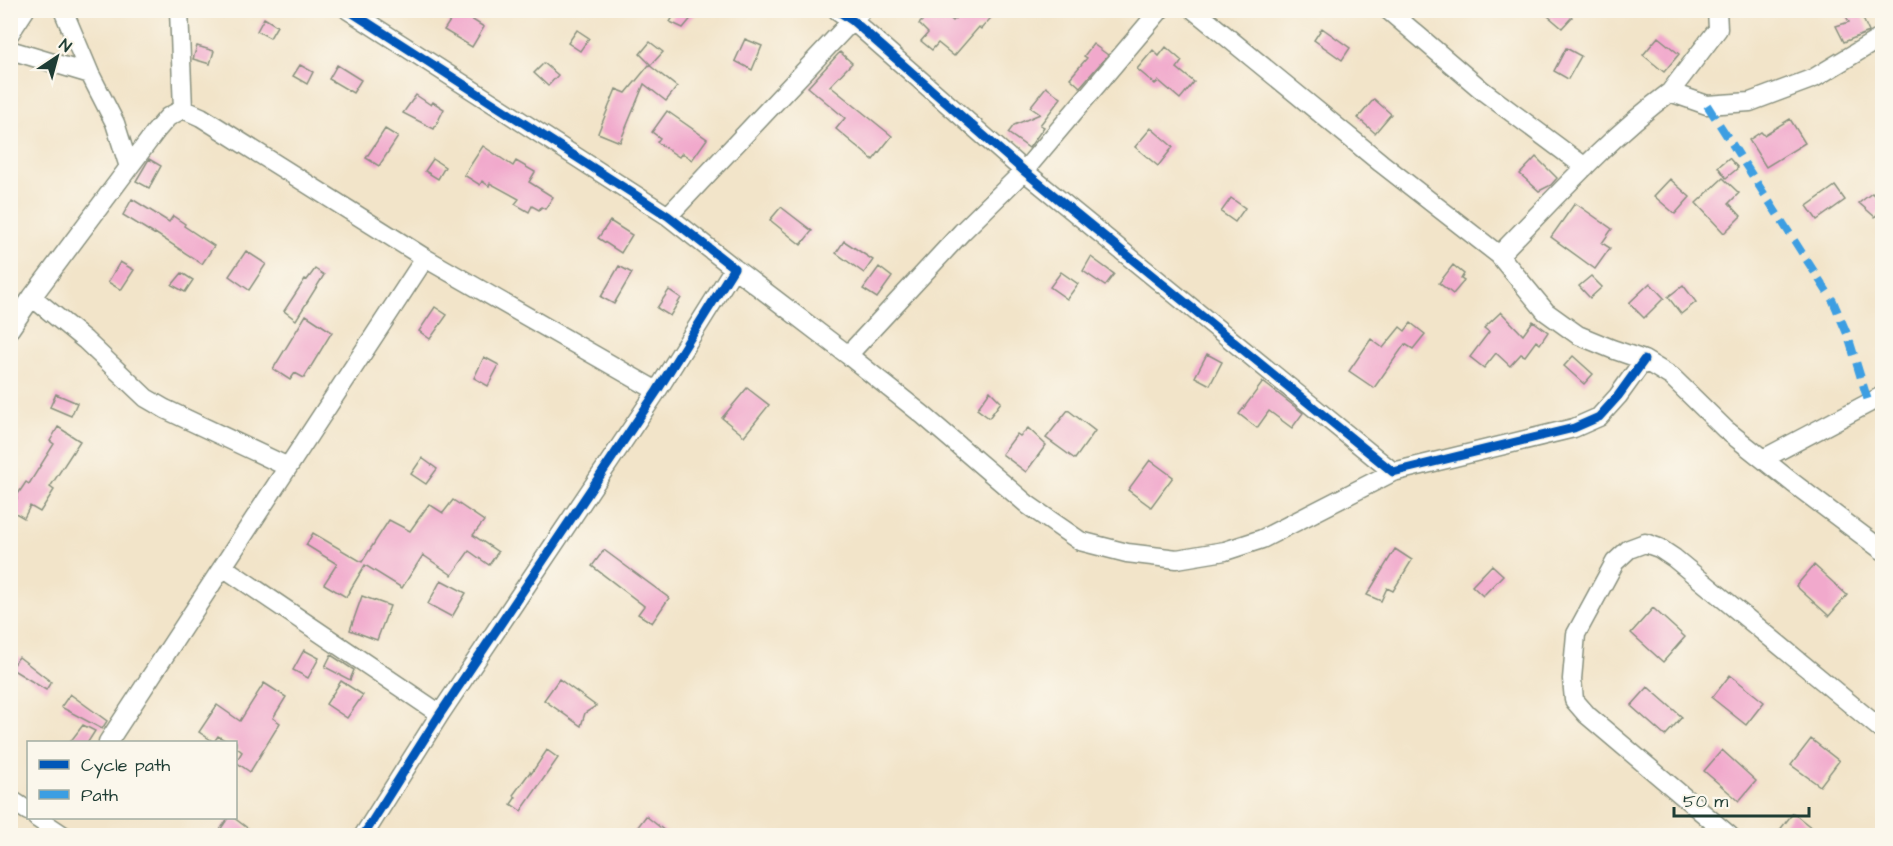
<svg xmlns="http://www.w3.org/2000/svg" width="1893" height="846" viewBox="0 0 1893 846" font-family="'Architects Daughter',sans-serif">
<rect width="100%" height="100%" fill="#fbf7ec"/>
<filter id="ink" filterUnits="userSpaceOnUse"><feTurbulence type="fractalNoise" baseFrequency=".0167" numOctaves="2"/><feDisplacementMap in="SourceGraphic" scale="12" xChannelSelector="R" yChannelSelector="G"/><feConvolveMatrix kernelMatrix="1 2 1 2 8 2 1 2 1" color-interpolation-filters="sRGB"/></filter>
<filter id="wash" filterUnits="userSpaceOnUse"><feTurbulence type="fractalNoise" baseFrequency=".008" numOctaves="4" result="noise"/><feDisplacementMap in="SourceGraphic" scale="24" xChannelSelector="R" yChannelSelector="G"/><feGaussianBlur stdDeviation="1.35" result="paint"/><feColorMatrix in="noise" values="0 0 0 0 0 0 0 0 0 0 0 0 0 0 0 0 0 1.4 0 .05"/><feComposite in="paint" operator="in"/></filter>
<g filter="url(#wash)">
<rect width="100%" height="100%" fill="#f2e4c9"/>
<g id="blocks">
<path fill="#f1a9cc" d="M457,10L484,27L472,47L444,30Z
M677,10H698L683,28L670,22Z
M910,10H941L953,21L963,10H998L981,29L979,27L954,56L938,43L932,50L921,41L928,33L919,24L922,21Z
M1541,10H1564L1572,17L1562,28Z
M1859,10L1869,32L1844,42L1836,26L1849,22L1846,16Z
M264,18L277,26L270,38L257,31Z
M1322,28L1350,48L1342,60L1314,40Z
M577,30L589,38L580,51L568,43Z
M1658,37L1679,54L1664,72L1643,55Z
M745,39L762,46L752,70L735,61Z
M650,42L663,52L651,65L640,54Z
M1093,44L1108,55L1080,87L1070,78L1087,58L1084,56Z
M197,46L214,51L210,64L193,59Z
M1166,47L1182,61L1177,68L1194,82L1180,99L1159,81L1155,84L1137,69L1153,50L1159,56Z
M1566,48L1581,56L1568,79L1554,71Z
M840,52L852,63L830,86L892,136L873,160L836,129L845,118L808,87Z
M544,63L558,75L548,86L534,73Z
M300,65L313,72L307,84L293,76Z
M337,65L361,80L353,93L329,79Z
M649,65L677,87L666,101L644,84L620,142L598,133L616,89L626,93Z
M1046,87L1061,98L1040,125L1044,127L1029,148L1008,133L1014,125L1040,114L1030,107Z
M416,95L431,105L433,102L444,109L434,129L403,113Z
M1374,99L1391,114L1375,133L1358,118Z
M667,111L707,139L692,160L682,153L679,157L657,142L660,138L652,132Z
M1790,119L1805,143L1766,167L1749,140L1761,132L1764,135Z
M1151,128L1173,147L1158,166L1135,147Z
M385,129L398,137L379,166L366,158Z
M483,146L513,166L516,161L535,172L529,182L553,197L545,209L541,207L539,210L532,206L529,212L515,204L519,199L490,183L489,186L482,181L480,185L464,175Z
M1536,157L1557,178L1551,185L1539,191L1520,174Z
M1729,158L1738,168L1726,178L1718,167Z
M149,159L161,166L149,188L136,181Z
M433,159L445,167L438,179L425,171Z
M1723,178L1739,193L1729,203L1741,216L1724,233L1696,203Z
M1670,179L1690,197L1675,214L1654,196Z
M1835,186L1845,200L1817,220L1807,206Z
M1872,193L1882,204V208L1875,217L1859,203Z
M1231,198L1245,208L1235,222L1221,212Z
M132,199L169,222L173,216L185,224L184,226L214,246L202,264L155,233L154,234L123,215Z
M1575,203L1612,229L1602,243L1610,248L1595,269L1551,237Z
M781,207L812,231L801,245L770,220Z
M610,221L632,235L621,253L598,238Z
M844,241L873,260L864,273L836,253Z
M246,251L266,264L249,290L229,276Z
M1091,257L1114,274L1105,286L1083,271Z
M120,262L134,270L121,290L108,282Z
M1453,265L1464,274L1461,279L1464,281L1453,294L1439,283Z
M619,266L632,273L614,304L601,297Z
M879,267L892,277L877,298L863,289Z
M315,269L324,275L296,320L284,311L305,279L307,280Z
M1061,272L1078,284L1067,299L1050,287Z
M182,273L193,280L185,292L172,285Z
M1591,276L1602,287L1590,298L1579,286Z
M1650,283L1664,298L1644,318L1629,303Z
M1683,285L1696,302L1681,314L1668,297Z
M669,290L681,298L670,316L657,308Z
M435,307L447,315L430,339L419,331Z
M1501,312L1523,335L1533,321L1548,332L1540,344L1536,341L1525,356L1521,354L1510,366L1496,353L1484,368L1470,357L1489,332L1484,328Z
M306,315L332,332L304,378L295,373L290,380L273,369Z
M1411,323L1425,334L1413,349L1405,344L1374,388L1349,371L1371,339L1383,348L1400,327L1405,331Z
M1207,354L1222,362L1210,385L1195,377Z
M1573,356L1593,374L1584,384L1564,366Z
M484,357L499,365L488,386L474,378Z
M1263,382L1303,413L1292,428L1269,411L1257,428L1239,414Z
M747,388L769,405L744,436L722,418Z
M990,391L1001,402L989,418L977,409Z
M56,394L77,403L71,416L50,407Z
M1068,410L1095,431L1075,459L1046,438Z
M58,427L80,441L50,487L54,490L40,512L30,506L24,518L10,510L17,498L16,497L26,482L29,484L54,444L50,441Z
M1028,428L1046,445L1026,472L1002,454L1017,434L1020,436Z
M422,458L437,469L426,484L411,474Z
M1150,460L1173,477L1151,507L1128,490Z
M453,500L484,521L473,535L498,552L489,565L469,551L452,575L423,555L402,588L365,565L346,597L324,584L337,564L306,545L313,533L362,562L389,520L410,531L429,504L443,513Z
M1395,549L1412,560L1393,591L1387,588L1381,601L1367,595Z
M604,550L669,598L652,623L638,614L644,606L592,566Z
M1492,565L1503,575L1483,596L1472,586Z
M1814,565L1847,595L1829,616L1796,586Z
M441,580L466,593L452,617L428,604Z
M362,596L390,606L377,640L350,630Z
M1653,608L1685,637L1663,662L1631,633Z
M304,650L319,658L308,678L293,670Z
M331,655L354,670L350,680L325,667Z
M19,657L51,682L46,690L10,668Z
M1730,675L1764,702L1746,725L1712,698Z
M559,679L596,706L585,713L581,726L544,700Z
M341,681L363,695L347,718L326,704Z
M264,683L286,697L273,718L280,723L250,772L236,762L242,752L236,747V742H228L218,736L214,742L199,732L217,705L240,721Z
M1648,687L1682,717L1665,736L1631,706Z
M70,694L107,721L102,729L61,707Z
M83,725L95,731L88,742H70Z
M1811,739L1839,761L1820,786L1791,765Z
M547,750L558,758L521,811L511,804L516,797L513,795L530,772L531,774Z
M1722,750L1756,781L1739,801L1704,771Z
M1793,813L1822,836H1775Z
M646,816L671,836H631Z
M228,818H234L258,836H230L220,830Z"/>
</g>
</g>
<g filter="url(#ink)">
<use href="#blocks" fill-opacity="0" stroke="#88907e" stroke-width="1.5"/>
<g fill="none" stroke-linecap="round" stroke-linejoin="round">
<defs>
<path id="minor" d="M63,10L90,74L115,123L129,167
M179,10L183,109
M348,10L668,216L734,268L657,391L440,714L363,836
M837,10L853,21L1024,171L1393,472L1574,428L1599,417L1618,396L1644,360
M1194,10L1381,163L1499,255L1546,312L1578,335L1612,349L1644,360L1672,377L1725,429L1793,483L1882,550
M1388,10L1483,91L1585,167
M10,33L25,10
M10,50L90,74
M1670,92L1718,29L1717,10
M183,109L201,117L425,258L657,391
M668,216L862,10
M1499,255C1554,199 1607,139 1670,92L1707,105L1750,102L1814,78L1882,37
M734,268L848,355L923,415L1028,505L1080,541L1127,553L1177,559L1225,551L1262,539L1393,472
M32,297L85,340L146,398L165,409L288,467
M10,329L32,297L156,131L168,117L183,109
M848,355L962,232L1024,171L1160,10
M1763,459L1882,396
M223,567L440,714
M108,742L425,258
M10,799L28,811
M37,818L64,836
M1730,836L1587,715L1574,700L1572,679L1576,634L1615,562L1629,549L1645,543L1659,548L1674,558L1882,730"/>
</defs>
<use href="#minor" stroke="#88907e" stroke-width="21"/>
<use href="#minor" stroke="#fff" stroke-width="18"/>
<path stroke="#3c9ee2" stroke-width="8" stroke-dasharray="15 8" stroke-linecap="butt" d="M1707,105L1833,301L1848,336L1869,404"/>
<defs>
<path id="cycleway" d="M348,10L668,216L734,268L657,391L440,714L363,836
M837,10L853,21L1024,171L1393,472L1574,428L1599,417L1618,396L1644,360"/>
</defs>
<use href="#cycleway" stroke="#fbf7ec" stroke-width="13"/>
<use href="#cycleway" stroke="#0057b8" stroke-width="9"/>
</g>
</g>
<rect width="1893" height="846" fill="none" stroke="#fbf7ec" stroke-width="36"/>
<rect x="27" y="741" width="210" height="78" fill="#fbf7ec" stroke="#a3ada2" stroke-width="1.5"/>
<rect x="39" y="760" width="30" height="9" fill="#0057b8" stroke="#a3ada2" stroke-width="1.5"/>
<text x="81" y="771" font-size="18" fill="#1f3d34">Cycle path</text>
<rect x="39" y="790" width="30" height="9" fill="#3c9ee2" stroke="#a3ada2" stroke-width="1.5"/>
<text x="81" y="801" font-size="18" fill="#1f3d34">Path</text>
<g transform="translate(57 57) rotate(36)" stroke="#fbf7ec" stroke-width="4.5" paint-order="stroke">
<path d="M0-4.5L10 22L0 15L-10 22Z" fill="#1f3d34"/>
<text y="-9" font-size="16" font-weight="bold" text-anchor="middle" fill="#1f3d34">N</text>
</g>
<path d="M1674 807v9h135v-9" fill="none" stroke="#1f3d34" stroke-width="3"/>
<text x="1683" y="807" font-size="18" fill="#1f3d34" stroke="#fbf7ec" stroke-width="4.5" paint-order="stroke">50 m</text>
</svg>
